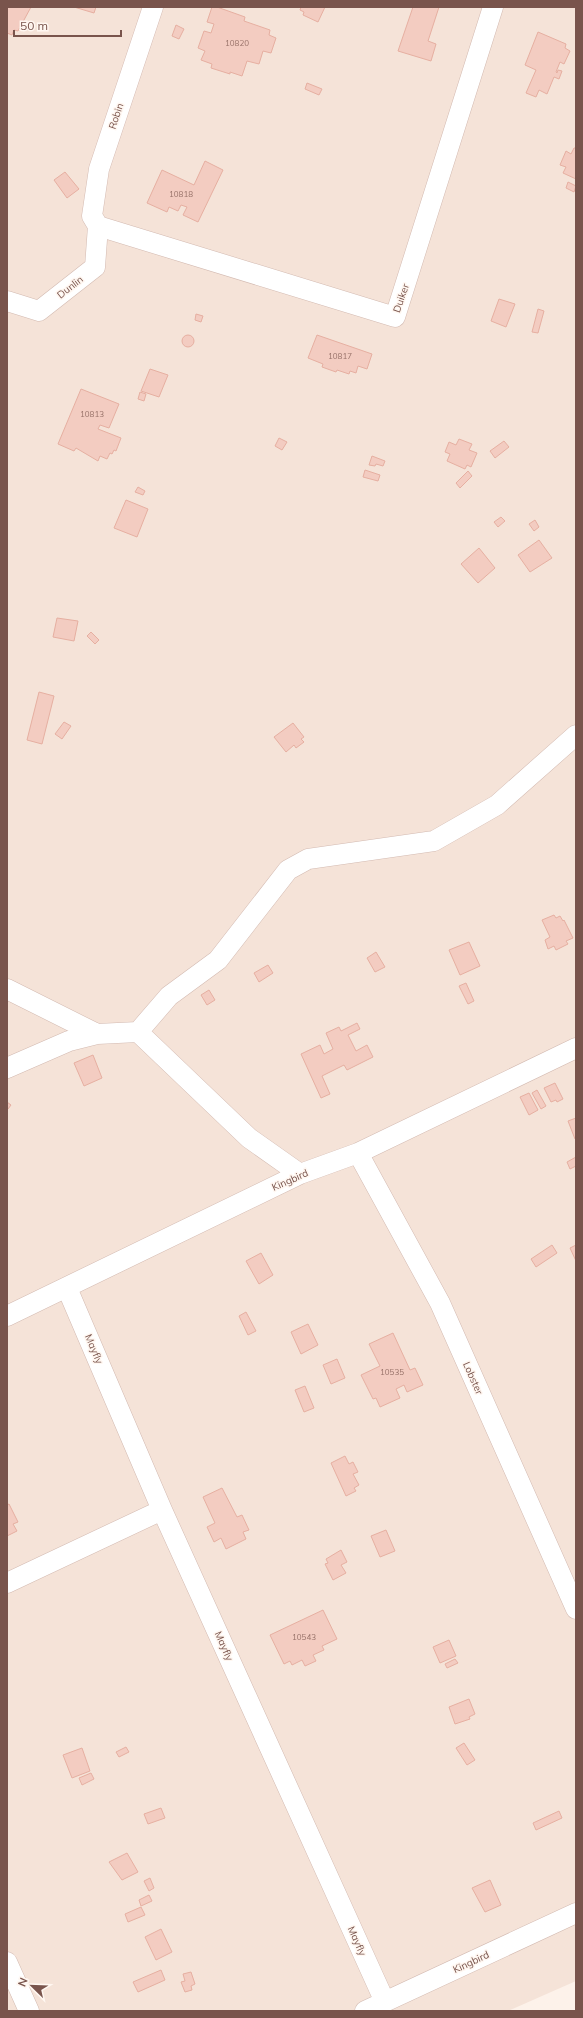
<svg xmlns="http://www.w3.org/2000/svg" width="583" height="2018" viewBox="0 0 583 2018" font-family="Mulish,sans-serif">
<rect width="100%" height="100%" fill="#fdf2ea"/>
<path fill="#f5e3d8" d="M7,7H576V1981L508,2011H7Z"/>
<path fill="#f3ccc1" stroke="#e6afa1" d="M7,7H31L18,31L14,30L12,35L7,33Z
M74,7H96L94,13Z
M212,7H217L245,17L244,21L270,30L269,35L276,38L271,53L263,51L259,64L247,61L242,76L230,72V74L211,68L212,64L201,60L205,51L198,48L204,31L211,33L214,24L207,22Z
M301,7H325L318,22L303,15L304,12L300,10Z
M413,7H439L428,41L436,44L431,61L398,51Z
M176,25L184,29L179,39L172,36Z
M538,32L566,44L565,48L570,51L564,64L560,62L556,72L557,73L558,70L562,71L559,79L554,77L547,94L539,90L536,97L526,93L536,70L525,65Z
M307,83L322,89L319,95L305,89Z
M574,148H576V179L563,173L566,167L560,165L566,151L571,154Z
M205,161L223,170L198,222L183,215L187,207L181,205L178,211L169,207L167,212L147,203L162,170L194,185Z
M65,172L79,189L67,198L54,180Z
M568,182L576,186L574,192L566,188Z
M499,299L515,304L506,327L491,321Z
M538,309L544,311L538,333L532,332Z
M196,314L203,316L201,322L195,320Z
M182 341a6 6 0 1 1 12 0a6 6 0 1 1-12 0Z
M317,335L372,354L367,369L358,366L356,373L350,371L349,374L337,370L336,372L322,367L323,364L308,358Z
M150,369L168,375L159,397L141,391Z
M81,389L119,404L109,428L100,425L98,429L121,438L116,451L114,450L112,454L110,453L107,459L100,456L98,461L76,448L74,451L58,444Z
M140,392L146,394L144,401L138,399Z
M279,438L287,442L282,450L275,446Z
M459,439L472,444L469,450L477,453L471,467L467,465L465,469L447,461L450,454L445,452L449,442L456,445Z
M504,441L509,447L495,458L490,451Z
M372,456L385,461L383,466L376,464L375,466L369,465Z
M365,470L380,475L378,481L363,477Z
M468,471L472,476L460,488L456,483Z
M138,487L145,491L143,495L135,492Z
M126,500L148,509L137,537L114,528Z
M501,517L505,521L498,527L494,522Z
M535,520L539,527L534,531L529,524Z
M539,540L552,558L530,572L518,555Z
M479,548L495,568L478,583L461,564Z
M57,618L78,621L74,641L53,637Z
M91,632L99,640L95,644L87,636Z
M39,692L54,696L42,744L27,740Z
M64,722L71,726L62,739L55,734Z
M293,723L304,737L301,739L304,742L296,748L294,745L286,752L274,737Z
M554,915L556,918L560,916L563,921L564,920L573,938L566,941L568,944L556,950L554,946L548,949L545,940L550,937L542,920Z
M469,942L480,966L460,975L449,950Z
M376,952L385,967L375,972L367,958Z
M268,965L273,973L259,982L254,973Z
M466,983L474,1001L468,1004L459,986Z
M209,990L215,1000L207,1005L201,995Z
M357,1023L360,1029L348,1035L356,1051L367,1045L373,1057L347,1070L344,1065L322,1076L330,1094L321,1098L301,1054L320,1045L324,1054L333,1049L326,1033L339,1027L341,1031Z
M93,1055L102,1078L84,1086L74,1063Z
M555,1083L563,1099L557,1102L556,1100L551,1102L544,1088Z
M537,1090L546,1106L541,1109L532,1093Z
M529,1093L538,1110L529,1115L520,1097Z
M7,1102L11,1105L8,1109H7Z
M576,1118V1138L575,1139L568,1121Z
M576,1157V1166L570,1169L567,1162Z
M552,1245L557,1253L536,1267L531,1259Z
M576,1245V1261L570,1248Z
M261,1253L273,1275L259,1284L246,1261Z
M246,1312L256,1331L248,1335L239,1316Z
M308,1324L318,1345L301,1354L291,1332Z
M393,1333L410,1370L415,1368L423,1385L407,1392L404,1385L396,1389L400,1398L380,1407L376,1398L373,1399L361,1375L380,1366L369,1344Z
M337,1359L345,1378L331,1384L323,1365Z
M305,1386L314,1408L304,1412L295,1390Z
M345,1456L349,1464L353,1462L358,1472L353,1474L359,1485L354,1488L356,1491L346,1496L331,1463Z
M222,1488L237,1517L242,1515L249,1530L243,1532L246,1539L226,1549L221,1538L214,1542L207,1527L215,1523L203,1497Z
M9,1504L18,1522L13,1524L17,1531L7,1536V1505Z
M386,1530L395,1551L380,1557L371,1536Z
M341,1550L347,1562L341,1565L346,1573L333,1580L325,1564L328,1563L326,1559Z
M323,1610L337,1639L322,1646L324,1650L313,1655L316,1661L305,1666L302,1660L292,1665L290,1661L284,1664L270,1635Z
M449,1640L456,1656L440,1663L433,1647Z
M455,1659L458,1663L447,1668L445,1664Z
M469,1699L475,1714L469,1717L470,1719L455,1724L449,1707Z
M464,1743L475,1760L467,1765L456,1748Z
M126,1747L129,1752L119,1757L116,1752Z
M82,1748L90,1771L72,1778L63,1755Z
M91,1773L94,1779L82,1785L79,1778Z
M161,1808L165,1818L148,1824L144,1814Z
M559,1811L562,1818L536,1830L533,1823Z
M127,1853L138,1872L122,1880L109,1862Z
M150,1878L154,1888L149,1891L144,1881Z
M490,1880L501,1905L485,1912L472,1888Z
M149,1895L152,1901L141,1906L139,1900Z
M141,1907L145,1915L128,1922L125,1914Z
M161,1929L172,1952L156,1960L145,1937Z
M161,1970L165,1980L138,1992L133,1982Z
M191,1972L195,1984L191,1986L192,1990L185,1992L181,1982L185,1981L183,1974Z"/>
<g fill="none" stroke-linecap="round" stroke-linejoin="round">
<defs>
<path id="minor" d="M98,226L395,317L493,7
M98,226L92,216L99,169L153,7
M7,301L39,311L95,267L98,226
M7,989L97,1034L138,1032L249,1138L300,1174
M138,1032L169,996L218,960L288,870L308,859L434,841L497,805L576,735
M7,1068L69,1041L97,1034
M358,1153L440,1303L576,1609
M67,1288L162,1510L385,2002
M7,1316L300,1174L358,1153L576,1048
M7,1583L162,1510
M7,1962L29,2011
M365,2011L576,1913"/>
</defs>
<use href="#minor" stroke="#d3bab1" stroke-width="21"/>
<use href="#minor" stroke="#fff" stroke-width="20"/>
</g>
<g text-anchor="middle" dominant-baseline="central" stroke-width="3" stroke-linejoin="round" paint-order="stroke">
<g font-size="8" fill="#987269">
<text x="237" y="43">10820</text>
<text x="181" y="194">10818</text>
<text x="340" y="356">10817</text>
<text x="92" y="414">10813</text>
<text x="392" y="1372">10535</text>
<text x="304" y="1637">10543</text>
</g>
<g font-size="10" fill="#79544c" stroke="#fff7f1">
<text transform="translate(116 116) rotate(-72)">Robin</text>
<text transform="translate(70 287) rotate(-38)">Dunlin</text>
<text transform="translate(401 298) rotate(-71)">Duiker</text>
<text transform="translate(290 1180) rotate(-24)">Kingbird</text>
<text transform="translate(94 1349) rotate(67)">Mayfly</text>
<text transform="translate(473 1378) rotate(66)">Lobster</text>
<text transform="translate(224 1646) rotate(66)">Mayfly</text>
<text transform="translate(357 1941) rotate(66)">Mayfly</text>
<text transform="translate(471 1962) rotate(-25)">Kingbird</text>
</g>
</g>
<rect width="583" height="2018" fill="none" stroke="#79544c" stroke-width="16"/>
<g transform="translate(32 1986) rotate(293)" stroke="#fff7f1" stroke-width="3" paint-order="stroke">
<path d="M0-3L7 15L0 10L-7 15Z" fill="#79544c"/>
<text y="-6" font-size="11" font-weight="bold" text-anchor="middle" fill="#79544c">N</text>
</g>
<path d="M14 30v6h107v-6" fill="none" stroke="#79544c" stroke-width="2"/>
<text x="20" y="30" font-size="12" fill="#79544c" stroke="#fff7f1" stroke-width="3" paint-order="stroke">50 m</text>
</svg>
